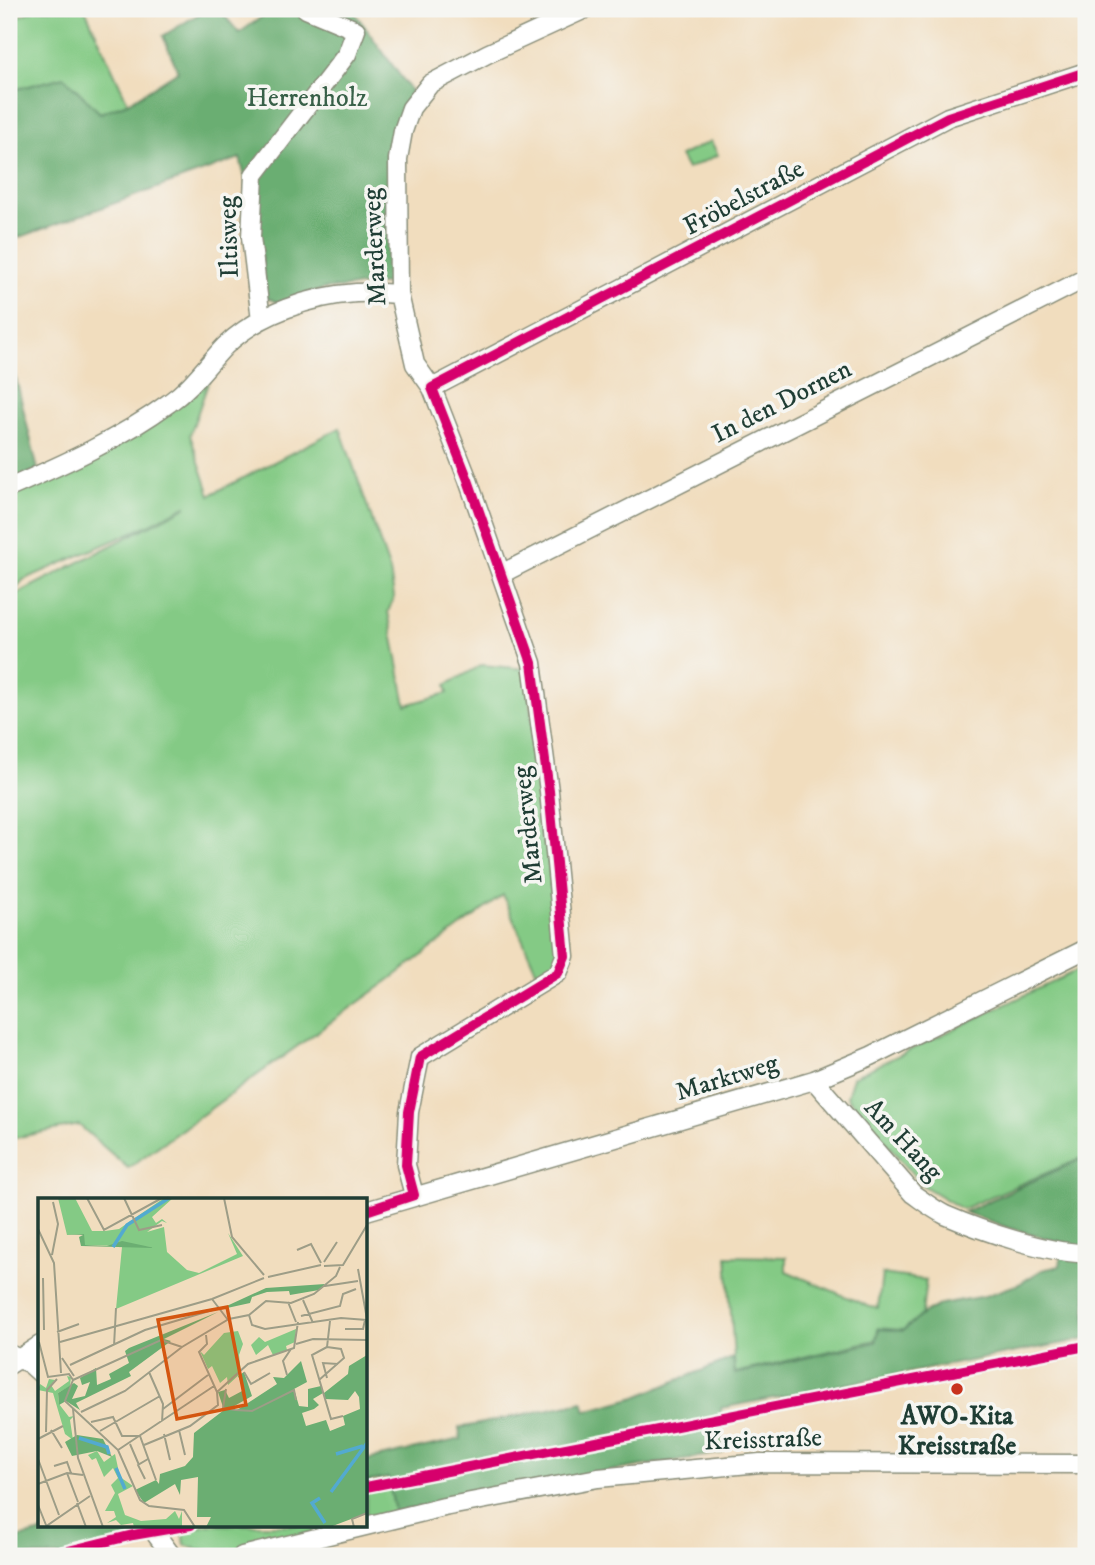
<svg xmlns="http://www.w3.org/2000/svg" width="1095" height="1565" viewBox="0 0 1095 1565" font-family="'IM FELL DW Pica',serif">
<rect width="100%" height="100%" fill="#f6f6f2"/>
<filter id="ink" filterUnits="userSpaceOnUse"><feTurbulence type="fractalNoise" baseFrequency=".0143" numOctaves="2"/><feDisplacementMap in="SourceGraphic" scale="14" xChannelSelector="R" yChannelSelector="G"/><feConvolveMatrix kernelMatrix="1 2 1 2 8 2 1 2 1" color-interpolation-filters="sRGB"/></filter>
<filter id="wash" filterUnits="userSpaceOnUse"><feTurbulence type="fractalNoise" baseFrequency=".00686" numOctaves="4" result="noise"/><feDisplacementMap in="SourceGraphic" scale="28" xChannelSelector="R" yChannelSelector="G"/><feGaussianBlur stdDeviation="1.57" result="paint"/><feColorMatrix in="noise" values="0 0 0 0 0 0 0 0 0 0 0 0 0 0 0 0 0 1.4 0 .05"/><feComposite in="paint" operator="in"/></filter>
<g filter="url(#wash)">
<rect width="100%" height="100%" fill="#f1ddbe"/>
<path fill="#84ca85" stroke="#52845c" stroke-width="2" fill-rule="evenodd" d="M35,9H85L128,103L100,113L64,77L9,91V21Z
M711,141L718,155L687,169L680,156Z
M214,366L190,435L210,495L340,428L390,571L394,597L388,612L406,705L448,693L446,685L482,665L526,669L559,950L556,965L538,975L503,895L388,981L128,1168L79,1125L9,1139V491L86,458ZM186,506V507L11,597L23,580L151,524Z
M1086,966V1156L962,1209L922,1185L847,1097L853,1077Z
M727,1256L786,1257V1271L870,1307L878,1308L882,1274L926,1280L922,1314L903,1330L878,1328L876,1340L735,1373Z
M390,1487L395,1512L366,1519V1492Z
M208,1525H341C300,1534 222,1563 185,1545L183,1530Z"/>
<path fill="#6bae72" stroke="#457653" stroke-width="2" d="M207,9H219L239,33L273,9H352L411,91L398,125L393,283L324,289L279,303L265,297L260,236L240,158L9,241V91L64,77L100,113L128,103L178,71L163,36Z
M9,350L38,470L9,482Z
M1086,1157V1339L721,1408L723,1453L592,1474L395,1512L388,1478L366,1482V1460L461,1439L459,1428L583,1402L586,1411L636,1397L733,1358L735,1374L876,1342L879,1329L903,1331L923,1314L941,1304L985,1296L1019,1284L1042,1270L1060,1266L1063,1243L1006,1227L964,1212Z
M73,1525H134L146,1539L76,1556H9V1540Z"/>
</g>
<g filter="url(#ink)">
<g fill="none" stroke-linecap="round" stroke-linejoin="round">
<defs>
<path id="minor" d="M261,320L251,237L254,175L347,54L356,30L306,9
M432,388L948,117L1086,72
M9,488C64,464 120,439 169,403C192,387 206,366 225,346C258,314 311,296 356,293C370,292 385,293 399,294
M501,574L1086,278
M814,1080L913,1194C923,1201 933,1209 945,1215C980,1230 1048,1254 1086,1253
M414,1195L406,1165L409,1112L420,1057L558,973L565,956L549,791L532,663L468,480L432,388L415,364L399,294L398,159L403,131L411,108L430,84L487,54L585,9
M366,1211L814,1080L871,1056L1086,949
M11,1355L30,1364L40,1373
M9,1365L40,1345
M149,1525L172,1556
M242,1556L444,1507L598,1478L760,1463L1086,1464"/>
</defs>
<use href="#minor" stroke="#888d79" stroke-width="21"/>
<use href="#minor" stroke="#fff" stroke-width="18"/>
<defs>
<path id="cycleway" d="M366,1211L414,1195L406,1165L409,1112L420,1057L558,973L565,956L549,791L532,663L468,480L432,388L948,117L1086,72
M366,1487L1086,1346
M48,1556L133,1535L191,1525"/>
</defs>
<use href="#cycleway" stroke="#f6f6f2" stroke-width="15"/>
<use href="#cycleway" stroke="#d6006c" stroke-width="10"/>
</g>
</g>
<circle fill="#c8321e" stroke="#f6f6f2" stroke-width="2.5" cx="957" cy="1389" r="7"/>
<g text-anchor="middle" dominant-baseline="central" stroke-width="7" stroke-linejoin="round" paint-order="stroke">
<g font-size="26" fill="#386048" stroke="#f6f6f2">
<text x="307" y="98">Herrenholz</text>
</g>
<g font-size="26" fill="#1f3d34" stroke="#f6f6f2">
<text transform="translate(744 198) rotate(-28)">Fröbelstraße</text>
<text transform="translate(229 237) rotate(-92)">Iltisweg</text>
<text transform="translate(375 247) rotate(-93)">Marderweg</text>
<text transform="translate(782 402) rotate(-27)">In den Dornen</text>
<text transform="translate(528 825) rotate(-96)">Marderweg</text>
<text transform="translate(727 1078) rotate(-17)">Marktweg</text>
<text transform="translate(903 1140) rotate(47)">Am Hang</text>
<text transform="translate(763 1440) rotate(-2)">Kreisstraße</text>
</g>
<g font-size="26" font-weight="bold" fill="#1f3d34" stroke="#f6f6f2">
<text x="957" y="1416">AWO-Kita<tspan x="957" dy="30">Kreisstraße</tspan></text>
</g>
</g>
<g transform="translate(38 1198)">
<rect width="329" height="329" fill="#f1ddbe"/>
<path d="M20,0H37L54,33H67L81,31L126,0H135L114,19L118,25L124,21L129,25L124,23L109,34L126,29L129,54L149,72L161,75L199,56L190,35L205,58L78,111L84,49H113L46,47V36L29,37ZM258,131L257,144L248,148L249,152L235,157L230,147L218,157L213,147L221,139L227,144ZM200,133L205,146L201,157L203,175L190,187L189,179L182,185L174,168L170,171L162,153L166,157L186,135ZM29,178L33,179L32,188L20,195L21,206L31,219L36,218L32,222L35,242L27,236L15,195L0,192L2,186L8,190L11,181L17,182L13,187L17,193L31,183ZM59,253L66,264L77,256L82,279L95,288L80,296L87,317L103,323L128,321L137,313L141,321L144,313V329H96L95,325L83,327L78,322L69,325L78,319L76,313H67L77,295L73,287L80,280L75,270L66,279L58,260L54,262L50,257Z" fill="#84ca85"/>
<path d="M46,36L47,47L69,48L84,43L117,50L43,48L41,39L45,37H29ZM287,86L281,92L252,97L251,93L229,94L214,99L212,105L180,112L228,90ZM180,114L126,141L133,143L91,174L93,178L38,205L42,212L28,203L21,207L20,195L36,185L40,188L34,201L47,198L52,184L44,187L42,180L58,170L59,187L73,181L71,176L91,165L87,153L91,150ZM329,157V315L292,329H168L173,319H159L160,279L143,282L142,297L137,286L106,305L97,292L118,282L121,286L122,276L147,268L155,259L156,235L186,212L180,194L187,192L191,200L206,192L200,178L206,174L214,198L191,211L199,212L239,186L235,179L246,180L263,163L269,184L256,191L261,208L270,209V191L283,188L285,195L275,201L281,207L276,211L264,215L268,228L288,222L292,233L307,227L305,218L322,211L321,199L317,193L310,202L287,201L286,195L310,176L311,168ZM39,237L65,241L74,259L59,253L34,258L27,244Z" fill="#6bae72"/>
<path fill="none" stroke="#53aad0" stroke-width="3.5" d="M75,49L89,27L131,0M41,240L69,249L71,256M298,256L325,248M78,270L87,291M293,294L329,245M282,300L274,305L287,325"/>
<path fill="none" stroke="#9d9d87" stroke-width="2" d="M49,0L66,32L124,0M86,0L101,32L124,27M186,0L194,39L226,77M0,31L16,65L23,175M259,52L273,46L283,65M14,57L20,26L15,4M286,64L299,44M286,68L305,67L329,27M320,71L329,121M230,79L283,67M5,80L6,132M287,88L320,83M174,101L190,122M265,102L275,125M250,104L258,124M211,117L214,127L227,131L303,120L329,122M263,118L302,108L305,96L318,91M292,123L289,149L274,157L293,221L305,218M307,131H325L327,122M19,134L41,126M1,144L10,179L31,176L35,182M22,144L174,101L226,80M258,146L275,141L329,142M76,148L78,110M24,160L36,178M32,167L107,132L178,111M111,174L125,206L124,224M206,174L213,186L232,175M249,177L245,163L253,151M289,180L285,165L300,166M35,182L27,203L80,252L102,302L111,308L146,312L157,329M35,182L123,142L144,149M281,182L306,160L303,151L289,149M188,191L185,210L197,212L214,213L256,192L258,202M179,194L210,166L256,150L260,124M35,211L40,260L65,329M125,211L170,177M43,214L87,193L144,149L191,121L211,117L228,103L253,105L276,96L298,78L302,69M53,224L75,219L84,238H102L118,282M13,232L24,250M141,232L147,257M62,233L122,198M8,234L9,192L19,181M126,236L132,262M0,241L25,228M92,246L101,267M106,247L152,228L180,207L179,194L161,154L169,146L168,137M80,252L176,188M0,261L21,317M16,268L29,264L33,275M29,275L40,304M107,281L100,267L110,261M0,286L29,275L45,277M39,305L48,329M0,307L8,327M7,329L52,298M316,329L314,321L329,315"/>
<path fill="#d45610" fill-opacity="0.15" stroke="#d45610" stroke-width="3.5" d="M189,109L208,207L139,221L120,122Z"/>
<rect width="329" height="329" fill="none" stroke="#1f3d34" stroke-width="3.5"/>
</g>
<rect width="1095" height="1565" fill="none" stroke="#f6f6f2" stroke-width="35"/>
</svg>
